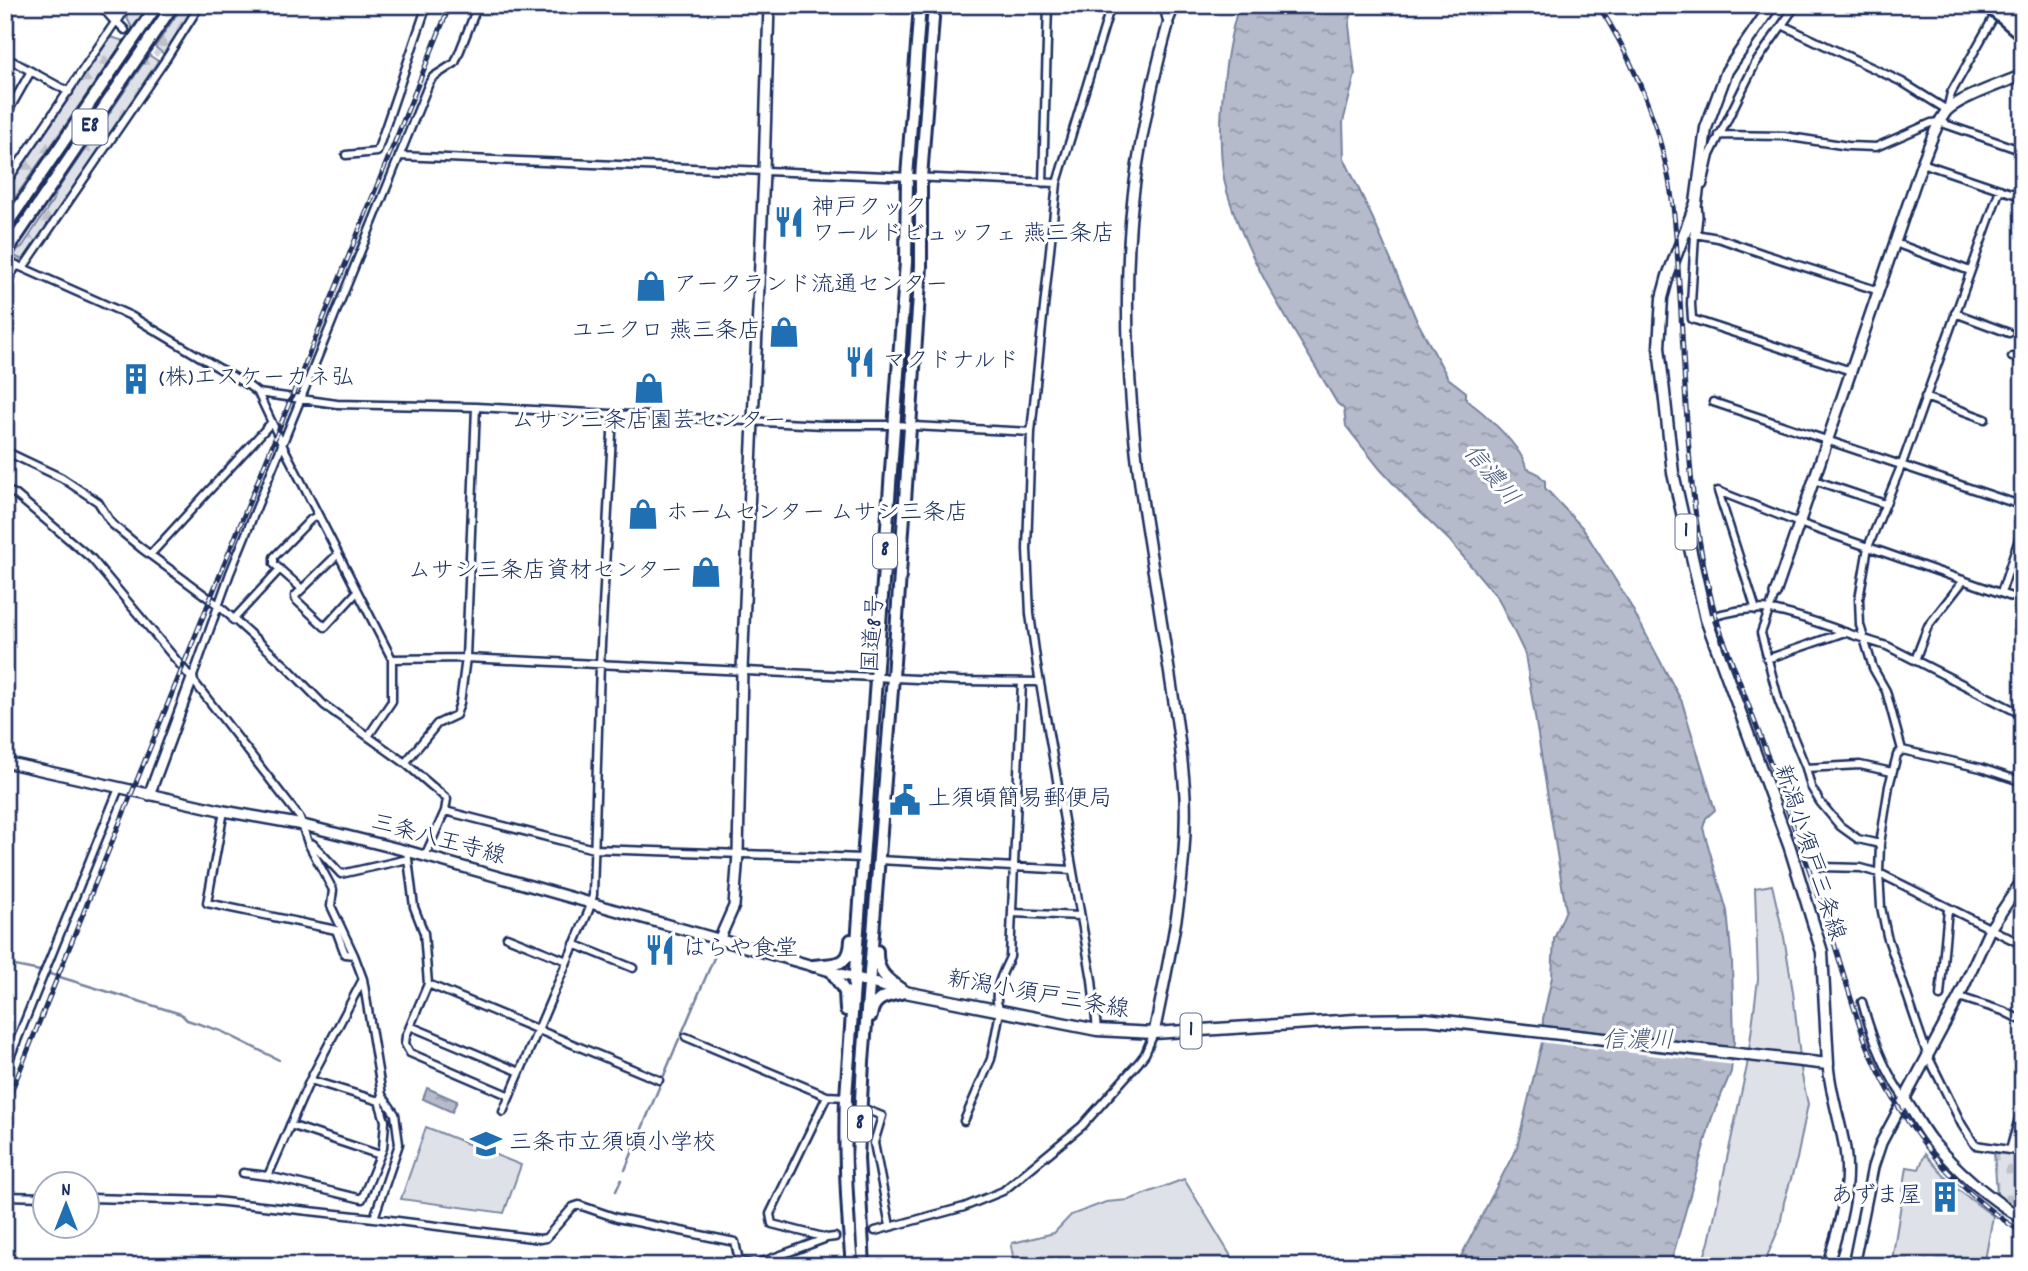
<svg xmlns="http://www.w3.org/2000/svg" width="2028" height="1271" viewBox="0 0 2028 1271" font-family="Dekko,'Klee One',sans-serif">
<defs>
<pattern id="forest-firs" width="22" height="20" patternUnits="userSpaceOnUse" patternTransform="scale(1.75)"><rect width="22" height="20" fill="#dee1e7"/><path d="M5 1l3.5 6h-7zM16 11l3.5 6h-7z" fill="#bec1c9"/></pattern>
<pattern id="cemetery-stones" width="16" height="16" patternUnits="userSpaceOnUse" patternTransform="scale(1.75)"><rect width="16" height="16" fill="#dee1e7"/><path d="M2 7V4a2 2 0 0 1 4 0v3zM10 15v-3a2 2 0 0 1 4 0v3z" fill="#bec1c9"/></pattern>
<pattern id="water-ripples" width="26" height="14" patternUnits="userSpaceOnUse" patternTransform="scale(1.75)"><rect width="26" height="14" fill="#b5bbca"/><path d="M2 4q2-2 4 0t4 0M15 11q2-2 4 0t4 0" fill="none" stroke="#9298a7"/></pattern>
</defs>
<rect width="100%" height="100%" fill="#fff"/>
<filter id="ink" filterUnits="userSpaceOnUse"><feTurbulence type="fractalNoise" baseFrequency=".0143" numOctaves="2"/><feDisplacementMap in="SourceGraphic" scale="14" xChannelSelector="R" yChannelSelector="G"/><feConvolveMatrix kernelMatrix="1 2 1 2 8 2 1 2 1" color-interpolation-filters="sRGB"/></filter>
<g filter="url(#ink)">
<path fill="#dee1e7" stroke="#7c88a2" stroke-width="2" d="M1772,885L1784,937L1793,992L1802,1076L1808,1104L1797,1159L1784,1202L1780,1226L1763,1266H1701L1709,1242L1747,1066L1758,979L1755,888Z
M426,1127L521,1165L504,1213L401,1199Z
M1925,1154L1953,1186L1993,1216L1984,1266H1903L1904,1261L1892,1260L1907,1167L1919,1169Z
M1184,1179L1237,1266H1015L1011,1246L1013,1243L1054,1233L1071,1215L1106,1202L1129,1200Z"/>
<path fill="url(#forest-firs)" stroke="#7c88a2" stroke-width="2" d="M133,5H149L133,30L126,16Z
M183,5H198L164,54L155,47Z
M111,37L124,41L5,212V192Z
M149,55L158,61L25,261L14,256L18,249L22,247L55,197L56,192Z"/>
<path fill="url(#cemetery-stones)" stroke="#7c88a2" stroke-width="2" d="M1994,1152L2023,1155V1167L2017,1166L2014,1199L2023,1201V1215L2001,1202L1997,1193Z"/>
<path fill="url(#water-ripples)" stroke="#77839f" stroke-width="2" d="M1239,5H1353L1349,25L1355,75L1343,122L1344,158L1373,219L1416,319L1448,378L1466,392V400C1483,411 1523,448 1526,468L1537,473L1545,481V488L1582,527L1626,597L1682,702L1715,810L1706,818L1703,828L1727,911L1732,962L1734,1041L1731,1072L1712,1117L1670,1266H1456L1517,1147L1542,1042L1543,1019L1552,977L1554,939L1566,910L1525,654L1498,598L1450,541L1413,505L1380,469L1346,426L1344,409L1337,403C1299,337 1251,269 1228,195C1213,147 1224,53 1239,5Z
M427,1088L457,1101L452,1112L423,1099Z"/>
<path fill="#fff" d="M1539,1039L1735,1062V1065L1539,1042Z"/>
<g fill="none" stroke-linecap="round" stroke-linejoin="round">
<path stroke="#77839f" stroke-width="2.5" d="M5,964L40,971L181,1014L187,1020L221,1031L279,1060
M682,1033L719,946
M625,1170L679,1039
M616,1191L621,1180"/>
<path stroke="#d1d5df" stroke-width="6" stroke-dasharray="6 3" stroke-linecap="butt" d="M125,30L163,58
M835,1237L875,1231"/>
<defs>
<path id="street" d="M1163,5L1168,25
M1168,25L1176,5
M1782,25L1902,82L1947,110L1951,93L1996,13
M5,57L69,92
M5,117L31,71
M1719,135L1784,136L1848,146L1876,147L1931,123L1939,122L2023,151
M346,155L377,152L427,5
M399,156L1057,183
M1922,163L2023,197
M1043,183L1048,5
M5,184L116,21L125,30
M1703,185L1710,155L1755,64L1796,5
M2000,189L1902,464L1868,547L1859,599L1860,625L1873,668L1886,691L1902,750L1897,755L1889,786L1880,844L1879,873L1881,907L1887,936L1927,1054L1962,1125L1975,1145L2023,1152
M1895,243L1970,271
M5,260L131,316L249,386L258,393L282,444L392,659V701L369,735
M23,268L166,59L200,5
M5,284L17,265
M1955,313L2009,333
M2012,357L2023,360
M1851,371L1692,319L1691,304L1695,234L1718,238L1764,254L1879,291
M258,393L337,404L476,407L823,425H894L1031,432
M1925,397L1985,419
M1713,402L2023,506
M5,451L62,478L98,502L112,524L141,548L218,605L287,667L324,705L405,763L447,799L445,811L425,856
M1814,480L1885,504
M5,490L15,494L92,559L192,679L300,818L308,843L333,890L331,906L354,955L363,979L382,1095L395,1114L399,1144L374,1218
M338,554L295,596L296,600L325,627L357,592
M150,555L271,423
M302,589L274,564V557L311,519L318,516
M2001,593L2023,527
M1775,594L1761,633L1779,702L1806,768L1811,787L1820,802L1840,826L1858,839L1880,844
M1756,610L1718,491L1799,523L2023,601
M1706,619C1725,612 1750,607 1771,610C1810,617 1848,635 1887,646L2023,715
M233,620L280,569
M392,659L466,658L960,681L1040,682
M1767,659L1845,632
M1915,660L1928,626L1964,580
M192,679L230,573L429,83L433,77L455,63L478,5
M1902,750L1981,768L2023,782
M405,763L437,724L456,715L460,703L466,658L476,407
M1806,768L1860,765L1892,772
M224,811L207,903L336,930L345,954L354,955
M445,811L594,849L863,858
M308,843L313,844L341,874L408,859
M407,851L414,907L424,933L428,984L659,1080
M878,860L1072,870
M1821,867L1861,868L1879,873L2023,945
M1012,913L1080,916
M507,937L567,961
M574,944L633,968
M428,984L406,1036L405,1044L410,1053L510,1096
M1940,996L1948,909
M1959,997L2003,1011L2023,1021
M1862,1002C1871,1035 1884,1070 1904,1098
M410,1026L520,1072
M1097,1030L1092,980L1037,666L1030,614L1027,549L1031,432L1057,183L1111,5
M686,1037L827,1096L846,1097
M5,1070L119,788
M310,1080L379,1101
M860,1107L882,1116L874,1143L890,1226
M503,1112L589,910L593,895L600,664L613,414
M964,1121L991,1059L1000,1011C991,994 1002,974 1010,957L1022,682
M290,1125L380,1155
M2010,1150L2023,1104
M243,1173L268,1176L362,1199L383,1148L385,1121L379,1101L382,1095
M268,1176L310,1080L362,981
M5,1196L46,1197
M88,1198L215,1201L374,1218L540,1239L546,1238L573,1207L579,1205L617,1218L735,1242L739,1261L754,1265L827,1238L835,1237
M875,1231L964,1207L1003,1191L1082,1126L1139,1062L1145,1054L1154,1033
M827,1238L772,1224L770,1214L827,1096"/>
<path id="secondary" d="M102,5L116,21L126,5
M1695,234L1697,216L1696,205
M1775,594L1922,163C1929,147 1934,128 1945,113C1955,99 2004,83 2023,75
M5,762L224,811L303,825L407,851L855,978
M149,795L192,679
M719,940L734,906L738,854L742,670L764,172L769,5
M1154,1033C1170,955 1188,877 1185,797C1183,756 1176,716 1170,676C1162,624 1153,571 1145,519C1131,428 1124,336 1129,244C1133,170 1148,97 1168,25
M1904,1098C1913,1111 1921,1127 1931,1140C1956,1170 1989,1198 2023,1219
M1827,1266C1839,1229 1851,1187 1845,1149C1840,1120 1830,1092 1828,1064
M1853,1266L1873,1167L1881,1143L1959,997L1990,929L2023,879"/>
<path id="primary" d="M855,978L905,992L1097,1030L1154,1033L1356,1020L1426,1019L1828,1064L1822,952L1790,848L1706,619L1673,473L1659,347L1662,298L1668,276L1696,203L1706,128L1727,71L1772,5"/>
<path id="highway" d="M2005,10L2023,25
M2001,17L2023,36
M5,227L157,5
M5,254L173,5
M877,951C876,973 888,980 905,992
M814,966C837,963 850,967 851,940
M832,972L845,992L846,1010
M871,1016C873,996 889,996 905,992
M852,1266C847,1210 844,1153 846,1097L906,262L907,177L920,5
M864,1266L858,1158L863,1062L893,677L921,266V178L934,5"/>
</defs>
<use href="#street" stroke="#1b2f5e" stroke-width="11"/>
<use href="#secondary" stroke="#1b2f5e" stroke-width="14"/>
<use href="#primary" stroke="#1b2f5e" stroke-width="15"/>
<use href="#highway" stroke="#1b2f5e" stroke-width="16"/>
<use href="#street" stroke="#fff" stroke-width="6"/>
<use href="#secondary" stroke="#fff" stroke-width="9"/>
<use href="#primary" stroke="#fff" stroke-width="10"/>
<use href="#highway" stroke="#fff" stroke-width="10"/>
<defs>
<path id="rail" d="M1598,5C1629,52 1654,111 1666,166C1676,209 1677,254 1680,298C1687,409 1687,524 1720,630C1755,723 1791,815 1823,909C1838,952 1849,997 1865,1040C1896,1119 1951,1188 2023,1233
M5,1107L450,5"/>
</defs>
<use href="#rail" stroke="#1b2f5e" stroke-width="5"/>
<use href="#rail" stroke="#fff" stroke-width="2.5" stroke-dasharray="8" stroke-linecap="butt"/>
<defs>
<path id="highway-bridge" d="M2000,5L2005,10
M1988,7L2001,17"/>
</defs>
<use href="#highway-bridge" stroke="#1b2f5e" stroke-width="16" stroke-linecap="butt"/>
<use href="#highway-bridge" stroke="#fff" stroke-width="10"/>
</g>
</g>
<defs>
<symbol id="restaurant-bare" viewBox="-9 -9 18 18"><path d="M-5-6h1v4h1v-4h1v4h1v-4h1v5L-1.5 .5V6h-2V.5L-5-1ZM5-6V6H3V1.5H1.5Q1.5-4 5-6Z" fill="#1f6fb2" stroke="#fff" stroke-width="2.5" paint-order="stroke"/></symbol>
<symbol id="shop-bare" viewBox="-9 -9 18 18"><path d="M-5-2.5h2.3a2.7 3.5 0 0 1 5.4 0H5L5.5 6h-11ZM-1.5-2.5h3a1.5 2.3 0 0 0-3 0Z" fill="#1f6fb2" stroke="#fff" stroke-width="2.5" paint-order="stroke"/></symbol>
<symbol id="building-bare" viewBox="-9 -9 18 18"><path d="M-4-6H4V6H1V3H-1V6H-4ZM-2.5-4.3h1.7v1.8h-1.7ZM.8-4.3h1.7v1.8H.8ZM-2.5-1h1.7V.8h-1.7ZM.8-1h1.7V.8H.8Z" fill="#1f6fb2" stroke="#fff" stroke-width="2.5" paint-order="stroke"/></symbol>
<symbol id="civic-bare" viewBox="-9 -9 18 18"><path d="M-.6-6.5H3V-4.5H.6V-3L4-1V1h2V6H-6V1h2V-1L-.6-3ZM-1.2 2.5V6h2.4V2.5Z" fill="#1f6fb2" stroke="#fff" stroke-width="2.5" paint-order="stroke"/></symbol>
<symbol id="school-bare" viewBox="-9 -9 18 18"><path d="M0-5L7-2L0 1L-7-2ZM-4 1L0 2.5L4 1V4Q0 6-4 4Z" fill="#1f6fb2" stroke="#fff" stroke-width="2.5" paint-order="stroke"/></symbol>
</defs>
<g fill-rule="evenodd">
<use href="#restaurant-bare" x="767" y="200" width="44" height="44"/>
<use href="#shop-bare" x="629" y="264" width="44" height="44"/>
<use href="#shop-bare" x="762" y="310" width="44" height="44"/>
<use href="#restaurant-bare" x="838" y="340" width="44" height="44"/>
<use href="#building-bare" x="114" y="357" width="44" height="44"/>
<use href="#shop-bare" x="627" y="366" width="44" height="44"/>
<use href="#shop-bare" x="621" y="492" width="44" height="44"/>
<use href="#shop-bare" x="684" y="550" width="44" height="44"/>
<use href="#civic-bare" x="883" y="778" width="44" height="44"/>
<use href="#restaurant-bare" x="638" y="928" width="44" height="44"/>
<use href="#school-bare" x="464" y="1122" width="44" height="44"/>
<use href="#building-bare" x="1923" y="1175" width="44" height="44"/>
</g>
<g text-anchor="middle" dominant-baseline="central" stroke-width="6" stroke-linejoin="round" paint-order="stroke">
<g fill="#fff" stroke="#5f6d8e" stroke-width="2">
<rect x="72.5" y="109.5" width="35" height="35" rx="5"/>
<rect x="1675.5" y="514.5" width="21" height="35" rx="5"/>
<rect x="873" y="533.5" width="24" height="35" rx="5"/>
<rect x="1180.5" y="1013.5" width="21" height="35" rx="5"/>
<rect x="848" y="1106.5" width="24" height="35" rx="5"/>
</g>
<g font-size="21" font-weight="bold" fill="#1b2f5e">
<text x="90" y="127">E8</text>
<text x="1686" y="532">1</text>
<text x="885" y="551">8</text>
<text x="1191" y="1031">1</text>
<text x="860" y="1124">8</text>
</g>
<g font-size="23" fill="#1b2f5e" stroke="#fff" text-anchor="start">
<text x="812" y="209">神戸クック<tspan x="812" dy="26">ワールドビュッフェ 燕三条店</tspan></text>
<text x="674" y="286">アークランド流通センター</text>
<text x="761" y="332" text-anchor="end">ユニクロ 燕三条店</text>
<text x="883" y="362">マクドナルド</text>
<text x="159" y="379">(株)エスケーカネ弘</text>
<text x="649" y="422" text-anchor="middle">ムサシ三条店園芸センター</text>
<text x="666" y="514">ホームセンター ムサシ三条店</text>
<text x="683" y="572" text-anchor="end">ムサシ三条店資材センター</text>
<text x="928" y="800">上須頃簡易郵便局</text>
<text x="683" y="950">はらや食堂</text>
<text x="509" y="1144">三条市立須頃小学校</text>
<text x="1922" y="1197" text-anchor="end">あずま屋</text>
</g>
<g font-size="23" fill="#1b2f5e" stroke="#fff">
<text transform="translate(875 634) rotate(-86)">国道8号</text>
<text transform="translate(438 841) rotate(15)">三条八王寺線</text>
<text transform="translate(1808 853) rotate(72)">新潟小須戸三条線</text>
<text transform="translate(1038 996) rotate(10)">新潟小須戸三条線</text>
</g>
<g font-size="24" font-style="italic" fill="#49597e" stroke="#fff">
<text transform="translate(1490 476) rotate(50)">信濃川</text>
<text x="1638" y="1042">信濃川</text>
</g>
</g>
<rect width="2028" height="1271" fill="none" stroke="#fff" stroke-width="28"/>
<rect x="14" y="14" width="2000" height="1243" fill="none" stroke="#1b2f5e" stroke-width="2.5" filter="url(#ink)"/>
<g transform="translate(66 1205)"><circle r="33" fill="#ffffff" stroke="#a4acbf" stroke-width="2"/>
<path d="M0-5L12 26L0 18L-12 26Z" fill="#1f6fb2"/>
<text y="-10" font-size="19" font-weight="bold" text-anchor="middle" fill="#1b2f5e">N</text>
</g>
</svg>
